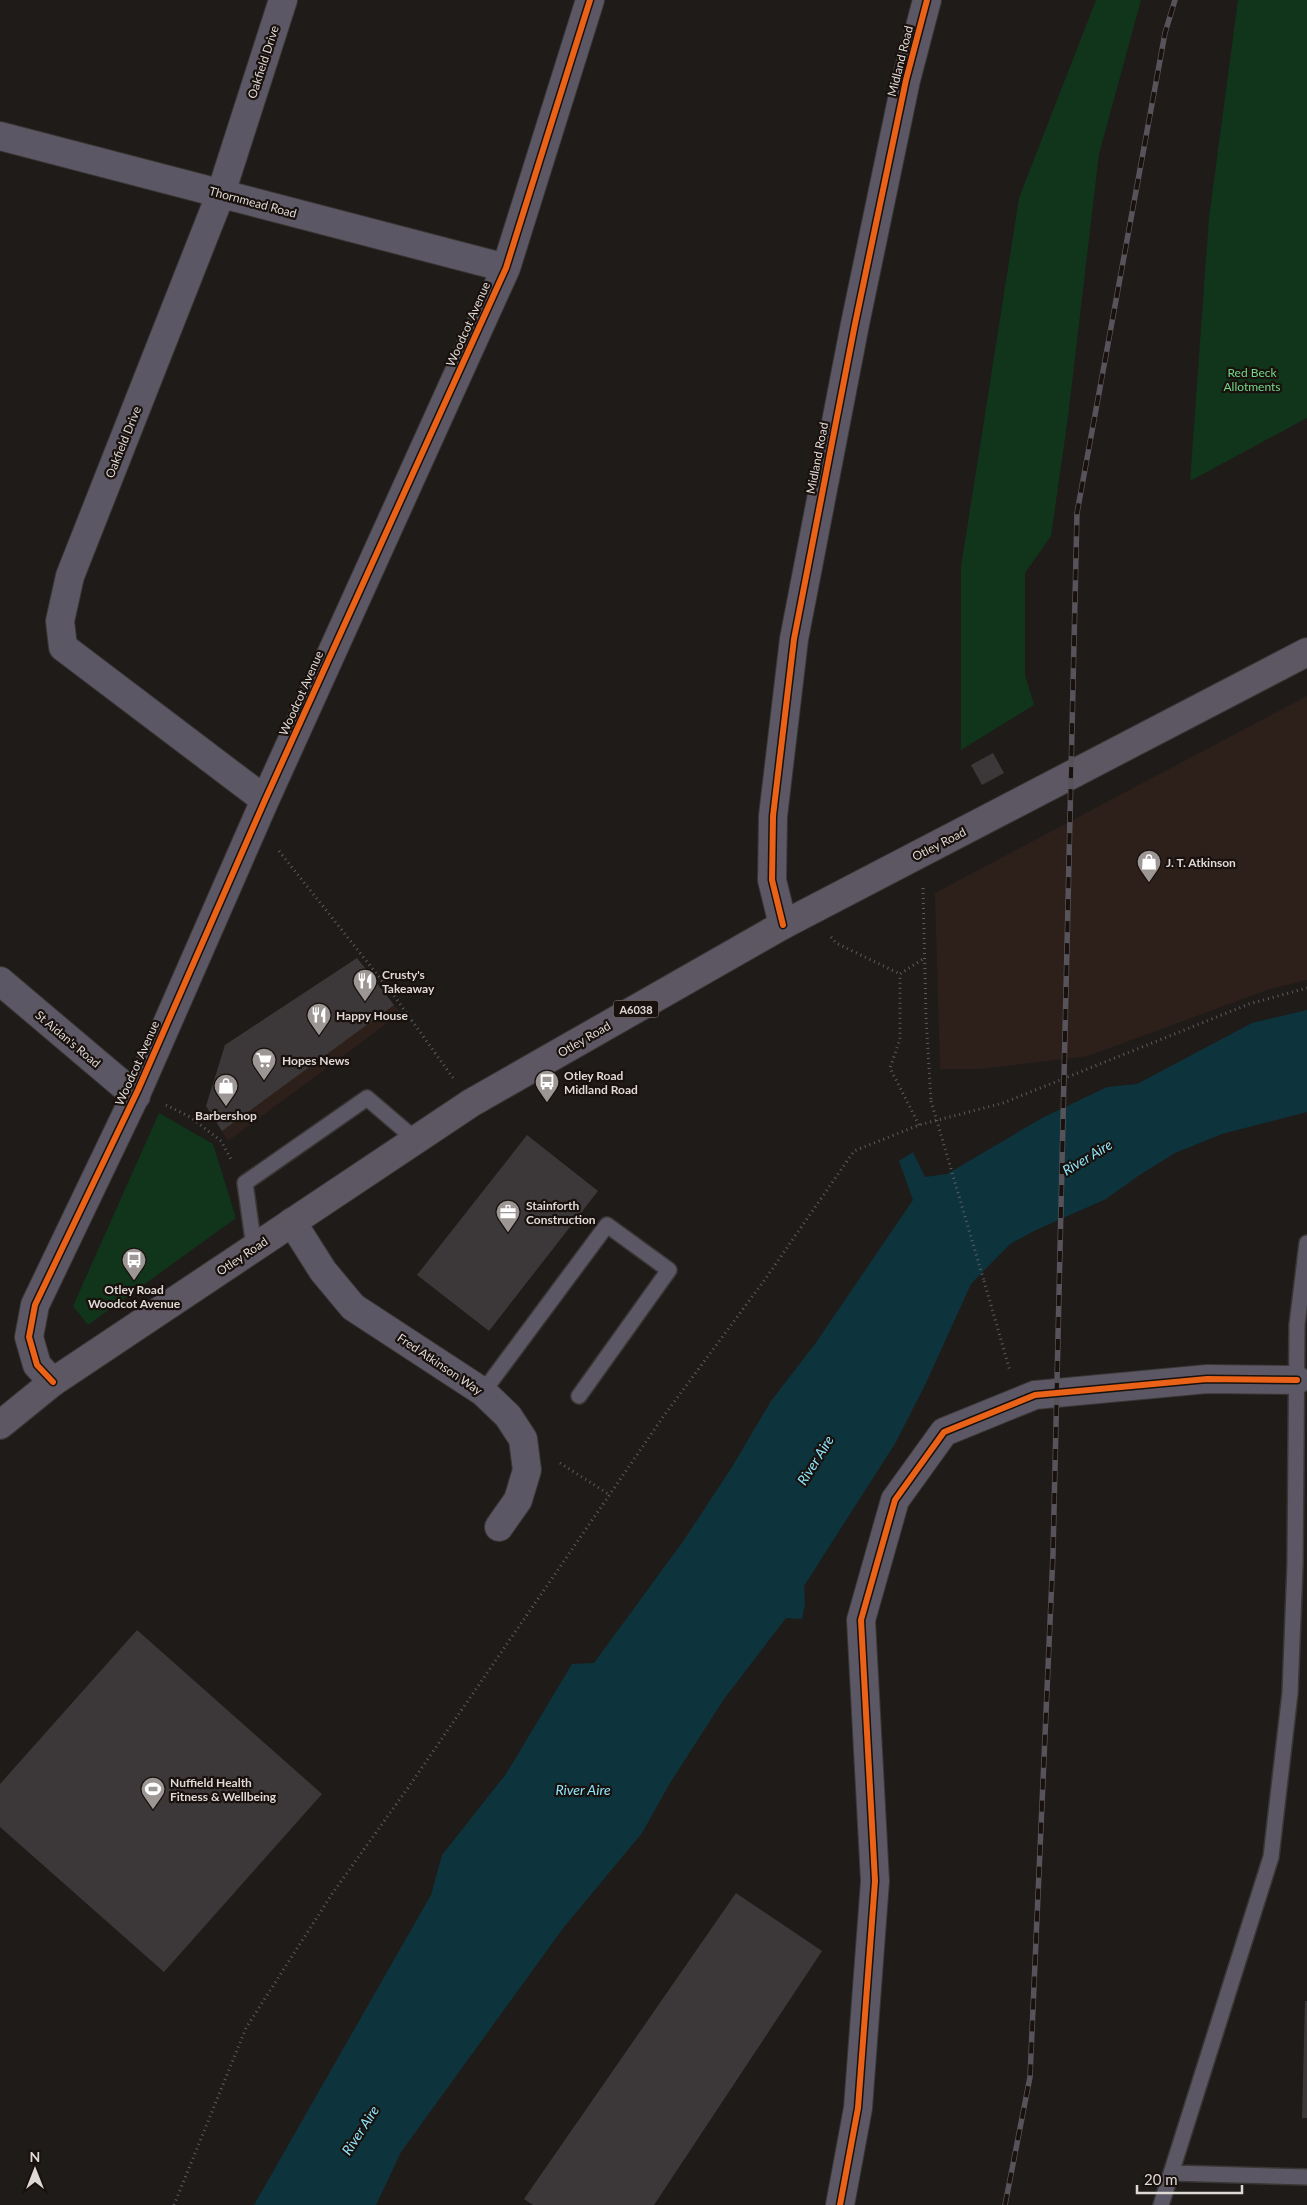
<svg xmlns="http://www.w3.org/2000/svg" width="1307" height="2205" viewBox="0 0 1307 2205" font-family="Lato,sans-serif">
<rect width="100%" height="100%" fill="#1f1b19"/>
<path fill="#2d201a" d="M1307,696V980L1270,989L1088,1056L980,1069H940L935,893Z
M357,958L401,1013L228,1141L206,1106L225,1045Z"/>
<path fill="#10351a" d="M1096,0H1141L1099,154L1068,417L1051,536L1025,573V675L1034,705L961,750V567L1019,198Z
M1238,0H1307V418L1190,481L1209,218Z
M159,1113L213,1144L236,1218L88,1325L73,1306Z"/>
<path fill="#0d343c" d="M1307,1010V1112L1222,1134L1175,1153L1138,1176L1106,1199L1036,1230L1010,1244L971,1284L926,1383L896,1442L804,1586L805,1604L802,1619L786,1618L724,1699L670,1783L642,1833L564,1927L401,2152L376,2205H254L431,1895L442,1855L506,1774L572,1664L594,1663L684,1540L732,1467L771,1401L815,1344L913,1200L899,1161L913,1152L925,1177L947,1174L1042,1118L1107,1087L1137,1084L1252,1023Z"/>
<path fill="#3c3839" d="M993,753L1004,773L982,785L971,765Z
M357,958L394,1005L222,1131L206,1106L225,1045Z
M527,1135L598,1191L489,1331L417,1275Z
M137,1630L322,1794L164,1972L0,1827V1784Z
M736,1893L822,1951L654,2205H533L524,2199Z
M1305,2001H1307V2118H1302Z"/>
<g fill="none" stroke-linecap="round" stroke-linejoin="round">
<defs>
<path id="service" d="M254,1247L245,1183L367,1098L416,1140
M483,1392L607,1225L669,1270L579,1396
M1172,2173L1307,2177
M1161,2205L1271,1857L1290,1693L1295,1565L1297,1325L1307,1243"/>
<path id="minor" d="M0,136L506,268
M265,800L63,647L60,621L70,576L221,193L283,0
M783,925L772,880L773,816L794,639L855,324L906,80L927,0
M0,981L136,1096
M292,1222L323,1271L353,1307L483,1392L508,1416L523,1439L527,1470L518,1500L499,1527
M53,1382L37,1365L29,1337L35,1305L138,1090L265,800L506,268L590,0
M840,2205L858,2108L875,1881L861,1620L895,1500L944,1432L1035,1395L1207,1379L1297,1380"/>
<path id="primary" d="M0,1425L53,1382L471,1103L783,925L1307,652"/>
</defs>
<use href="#service" stroke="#393634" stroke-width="18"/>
<use href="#minor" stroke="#393634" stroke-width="30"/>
<use href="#primary" stroke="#393634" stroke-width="30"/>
<path stroke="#5f5b64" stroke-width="3" stroke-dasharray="1 4" stroke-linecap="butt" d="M279,851L395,997L453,1078
M923,888L926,1017L931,1101
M831,937L836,943L900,974
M166,1105L190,1117L221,1141L232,1161
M919,1125L890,1068L900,1039V974L923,959
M984,1281L1010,1371
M560,1463L610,1495
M174,2205L246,2028L332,1894L410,1785L663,1417L766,1278L854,1151L919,1125L1003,1103L1249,1004L1307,988"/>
<use href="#service" stroke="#5b5764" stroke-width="15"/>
<use href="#minor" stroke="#5b5764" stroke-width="28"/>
<use href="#primary" stroke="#5c5763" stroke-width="28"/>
<defs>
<path id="rail" d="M1005,2205L1030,2077L1053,1554L1077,513L1165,33L1175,0"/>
</defs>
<use href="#rail" stroke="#57535a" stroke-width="5.5"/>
<use href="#rail" stroke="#19110d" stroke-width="4" stroke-dasharray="11" stroke-linecap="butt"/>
<path stroke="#5f5b64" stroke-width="3" stroke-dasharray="1 4" stroke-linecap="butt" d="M931,1101L984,1281"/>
<defs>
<path id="cycleway" d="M783,925L772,880L773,816L794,639L855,324L906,80L927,0
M53,1382L37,1365L29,1337L35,1305L138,1090L265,800L506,268L590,0
M840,2205L858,2108L875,1881L861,1620L895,1500L944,1432L1035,1395L1207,1379L1297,1380"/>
</defs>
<use href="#cycleway" stroke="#19110d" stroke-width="9"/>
<use href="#cycleway" stroke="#ea6118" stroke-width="6"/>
</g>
<defs>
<symbol id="shop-pin" viewBox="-11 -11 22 30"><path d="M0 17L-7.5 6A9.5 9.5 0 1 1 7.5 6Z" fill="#9c9694" stroke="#19110d"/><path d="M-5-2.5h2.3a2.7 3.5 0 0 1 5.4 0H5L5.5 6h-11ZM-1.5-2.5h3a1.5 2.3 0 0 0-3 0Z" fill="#fff"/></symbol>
<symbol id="restaurant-pin" viewBox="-11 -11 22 30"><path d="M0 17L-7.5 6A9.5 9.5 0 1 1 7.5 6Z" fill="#9c9694" stroke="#19110d"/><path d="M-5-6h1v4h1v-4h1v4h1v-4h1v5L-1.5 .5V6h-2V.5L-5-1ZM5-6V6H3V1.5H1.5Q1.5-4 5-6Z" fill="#fff"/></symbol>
<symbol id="supermarket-pin" viewBox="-11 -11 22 30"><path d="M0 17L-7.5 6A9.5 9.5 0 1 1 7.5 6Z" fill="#9c9694" stroke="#19110d"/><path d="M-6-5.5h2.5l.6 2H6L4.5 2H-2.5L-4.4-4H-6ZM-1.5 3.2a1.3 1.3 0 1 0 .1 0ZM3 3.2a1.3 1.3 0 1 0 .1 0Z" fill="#fff"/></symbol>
<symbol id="bus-pin" viewBox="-11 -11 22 30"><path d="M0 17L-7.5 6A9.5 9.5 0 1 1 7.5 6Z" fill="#9c9694" stroke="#19110d"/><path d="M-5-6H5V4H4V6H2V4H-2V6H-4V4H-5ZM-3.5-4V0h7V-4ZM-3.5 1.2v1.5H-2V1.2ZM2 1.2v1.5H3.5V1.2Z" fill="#fff"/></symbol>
<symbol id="office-pin" viewBox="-11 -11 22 30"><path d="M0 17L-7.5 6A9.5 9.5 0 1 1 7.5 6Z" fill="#9c9694" stroke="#19110d"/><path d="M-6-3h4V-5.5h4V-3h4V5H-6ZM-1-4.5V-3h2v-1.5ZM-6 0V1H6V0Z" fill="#fff"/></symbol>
<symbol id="stadium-pin" viewBox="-11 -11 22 30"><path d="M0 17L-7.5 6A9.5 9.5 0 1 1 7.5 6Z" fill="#9c9694" stroke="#19110d"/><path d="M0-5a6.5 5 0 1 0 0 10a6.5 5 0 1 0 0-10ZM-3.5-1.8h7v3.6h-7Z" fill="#fff"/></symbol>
</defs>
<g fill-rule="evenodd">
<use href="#shop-pin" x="1135" y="848" width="28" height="38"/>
<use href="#restaurant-pin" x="351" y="967" width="28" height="38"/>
<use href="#restaurant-pin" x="305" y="1001" width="28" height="38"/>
<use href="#supermarket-pin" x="250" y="1046" width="28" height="38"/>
<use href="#bus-pin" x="533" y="1068" width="28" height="38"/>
<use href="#shop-pin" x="212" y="1072" width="28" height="38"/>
<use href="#office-pin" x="494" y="1198" width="28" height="38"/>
<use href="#bus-pin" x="120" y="1246" width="28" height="38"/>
<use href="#stadium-pin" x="139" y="1775" width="28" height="38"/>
</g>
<g text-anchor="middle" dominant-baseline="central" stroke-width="4.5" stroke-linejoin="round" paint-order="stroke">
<rect fill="#19110d" stroke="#a49d9a" stroke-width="1" x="613.5" y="1000.5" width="45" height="17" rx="4"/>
<g font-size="11" font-weight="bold" fill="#dfd9d6">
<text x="636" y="1009">A6038</text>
</g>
<g font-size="12" fill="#dfd9d6" stroke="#19110d">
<text transform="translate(900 61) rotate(-76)">Midland Road</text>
<text transform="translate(263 62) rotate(-72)">Oakfield Drive</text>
<text transform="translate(253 202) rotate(15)">Thornmead Road</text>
<text transform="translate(468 324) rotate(-66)">Woodcot Avenue</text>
<text transform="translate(123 442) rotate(-68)">Oakfield Drive</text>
<text transform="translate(817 458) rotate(-79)">Midland Road</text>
<text transform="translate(301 693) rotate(-66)">Woodcot Avenue</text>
<text transform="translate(939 844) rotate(-27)">Otley Road</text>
<text transform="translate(68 1039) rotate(40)">St Aidan's Road</text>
<text transform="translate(584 1039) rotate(-30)">Otley Road</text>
<text transform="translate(137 1063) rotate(-66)">Woodcot Avenue</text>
<text transform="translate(242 1256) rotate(-34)">Otley Road</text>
<text transform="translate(440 1364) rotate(34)">Fred Atkinson Way</text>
</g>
<g font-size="12" fill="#72d888" stroke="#19110d">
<text x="1252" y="372">Red Beck<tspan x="1252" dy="14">Allotments</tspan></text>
</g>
<g font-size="12" font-weight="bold" fill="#dfd9d6" stroke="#19110d" text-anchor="start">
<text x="1166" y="862">J. T. Atkinson</text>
<text x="382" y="974">Crusty's<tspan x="382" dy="14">Takeaway</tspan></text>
<text x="336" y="1015">Happy House</text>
<text x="282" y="1060">Hopes News</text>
<text x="564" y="1075">Otley Road<tspan x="564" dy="14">Midland Road</tspan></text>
<text x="226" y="1115" text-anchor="middle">Barbershop</text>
<text x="526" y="1205">Stainforth<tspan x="526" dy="14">Construction</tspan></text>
<text x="134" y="1289" text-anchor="middle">Otley Road<tspan x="134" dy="14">Woodcot Avenue</tspan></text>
<text x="170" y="1782">Nuffield Health<tspan x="170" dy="14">Fitness &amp; Wellbeing</tspan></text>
</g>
<g font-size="14" font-style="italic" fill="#8de5fb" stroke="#19110d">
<text transform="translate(1087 1157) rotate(-31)">River Aire</text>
<text transform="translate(815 1460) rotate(-58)">River Aire</text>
<text x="583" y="1789">River Aire</text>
<text transform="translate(360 2130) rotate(-57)">River Aire</text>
</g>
</g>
<g transform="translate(35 2170)" stroke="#19110d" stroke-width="4" paint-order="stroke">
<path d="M0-4L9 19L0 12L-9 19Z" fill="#dfd9d6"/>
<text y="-8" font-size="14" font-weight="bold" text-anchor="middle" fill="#dfd9d6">N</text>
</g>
<path d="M1137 2185v8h105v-8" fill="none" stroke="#dfd9d6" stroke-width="2.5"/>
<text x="1144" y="2185" font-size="15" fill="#dfd9d6" stroke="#19110d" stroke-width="4" paint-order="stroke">20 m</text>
</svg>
